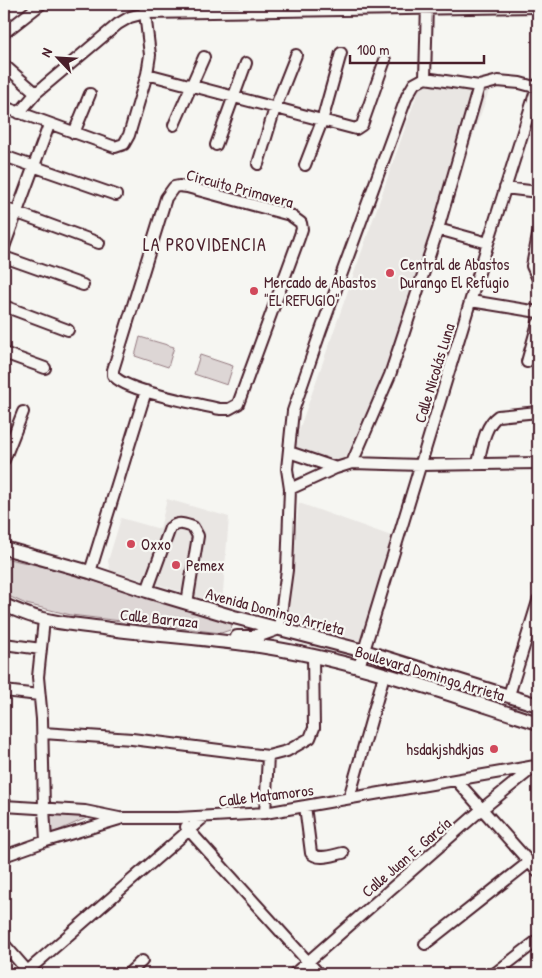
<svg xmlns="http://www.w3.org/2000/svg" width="542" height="978" viewBox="0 0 542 978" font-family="'Patrick Hand',sans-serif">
<rect width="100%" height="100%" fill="#f6f6f2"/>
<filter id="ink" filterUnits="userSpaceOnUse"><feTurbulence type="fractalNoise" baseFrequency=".02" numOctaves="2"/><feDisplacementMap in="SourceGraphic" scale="10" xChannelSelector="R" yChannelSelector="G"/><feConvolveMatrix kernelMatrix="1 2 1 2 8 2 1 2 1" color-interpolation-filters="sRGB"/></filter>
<g filter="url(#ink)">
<path fill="#e9e6e3" d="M422,80H493L394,355L343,463L335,467L292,450Z
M167,499L229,517L222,604L110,570L108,561L121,518L160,529Z
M299,503L394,537L363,642L286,619Z"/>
<path fill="#ddd6d5" stroke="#947a80" d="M140,337L174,347L168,367L135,356Z
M200,355L233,366L227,385L194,374Z
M4,558L50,568L225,620L233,624L230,630L221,633L71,615L26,604L4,594Z
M50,810L98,813L48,835Z"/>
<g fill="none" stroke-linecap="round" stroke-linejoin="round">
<defs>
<path id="minor" d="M4,33L41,4
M4,65L36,93
M147,74L356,129L362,125L385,60
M425,78L479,86L498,81L520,83L538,88
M425,78L427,4
M4,107L115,147L124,144L129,135L147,74L150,55L144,4
M19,113L36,93L118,24L130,17L145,13L538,7
M174,125L204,57
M74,133L90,94
M216,145L246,63
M4,156L116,195
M258,164L275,108L296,55
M305,165L322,121L341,53
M179,186L187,187L290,215L301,223L302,229L299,238L238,404L229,409H220C199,404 124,391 113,375V370L166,198L174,187Z
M505,188L538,192
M4,208L99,243
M438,229L488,243
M538,235L532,266L538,279
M4,247L49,125
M4,257L83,285
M471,301L538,312
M4,306L68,330
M4,353L45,368
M527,362L538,323
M289,452L336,468
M4,460L23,412
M352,463L390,375L438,229L479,86
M478,463C482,448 484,426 498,416L538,412
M290,489L336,468L352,463L421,465L538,463
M90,572L146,391
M147,591L170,528C178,521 184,524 193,527L198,536L187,603
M44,620L38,677L42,719L44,808L46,841
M279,628L287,570L290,489L287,469L293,411L321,330L407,96L414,84L425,78
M4,644L41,649
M359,667L488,243L538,84
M4,691L39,695
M509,695L538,601
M43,733L132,739L268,756L287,751L310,738L314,728L313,656
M456,780L538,872
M349,798L384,675
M4,806L85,811L119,818
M305,806L311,853C318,861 333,855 343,853
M265,813L268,756
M186,827L319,974
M4,856L46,841L123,818H178L265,813L535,766
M4,944L30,974
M425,944L529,862
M24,974L204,817
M128,974L142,961
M294,974L482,809L534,767
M494,974L538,940"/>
<path id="major" d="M4,548L90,572L147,591L234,617L364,651L538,705
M4,605C16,610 29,616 43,619C62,624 83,625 103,628C159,636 216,639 272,648C363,663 451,695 538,723
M237,637H254L279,628"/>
</defs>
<use href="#minor" stroke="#4a1f2b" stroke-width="14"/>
<use href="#major" stroke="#4a1f2b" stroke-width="16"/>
<use href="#minor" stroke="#f6f6f2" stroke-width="10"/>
<use href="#major" stroke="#f6f6f2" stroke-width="12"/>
</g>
</g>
<g fill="#d1495b" stroke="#f6f6f2" stroke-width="2">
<circle cx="390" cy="273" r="5"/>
<circle cx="254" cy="291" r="5"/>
<circle cx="131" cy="544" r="5"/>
<circle cx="176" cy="565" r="5"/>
<circle cx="494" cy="749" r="5"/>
</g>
<g text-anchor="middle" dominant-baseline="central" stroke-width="4.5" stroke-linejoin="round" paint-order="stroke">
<g font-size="16" fill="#4a1f2b" stroke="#f6f6f2">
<text transform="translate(240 188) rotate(15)">Circuito Primavera</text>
<text transform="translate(434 373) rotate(-73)">Calle Nicolás Luna</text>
<text transform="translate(275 611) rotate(15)">Avenida Domingo Arrieta</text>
<text transform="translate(159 618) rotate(6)">Calle Barraza</text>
<text transform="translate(430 673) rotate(17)">Boulevard Domingo Arrieta</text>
<text transform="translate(266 795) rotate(-7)">Calle Matamoros</text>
<text transform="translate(406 857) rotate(-41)">Calle Juan E. García</text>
</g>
<g font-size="16" fill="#4a1f2b" stroke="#f6f6f2" text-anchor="start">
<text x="400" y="264">Central de Abastos<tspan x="400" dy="18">Durango El Refugio</tspan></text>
<text x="264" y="282">Mercado de Abastos<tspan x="264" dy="18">"EL REFUGIO"</tspan></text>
<text x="141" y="544">Oxxo</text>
<text x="186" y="565">Pemex</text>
<text x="484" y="749" text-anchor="end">hsdakjshdkjas</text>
</g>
<g font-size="18" letter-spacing="1" fill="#4a1f2b" stroke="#f6f6f2">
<text x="205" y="244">LA PROVIDENCIA</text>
</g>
</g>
<rect width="542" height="978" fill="none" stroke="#f6f6f2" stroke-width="20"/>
<rect x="10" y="10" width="522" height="958" fill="none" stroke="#4a1f2b" stroke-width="2" filter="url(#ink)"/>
<g transform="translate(58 58) rotate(295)" stroke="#f6f6f2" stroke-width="4" paint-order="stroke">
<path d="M0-4L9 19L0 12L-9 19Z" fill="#4a1f2b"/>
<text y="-8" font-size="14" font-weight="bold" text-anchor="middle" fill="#4a1f2b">N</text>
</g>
<path d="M350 55v8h134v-8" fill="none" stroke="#4a1f2b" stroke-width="2.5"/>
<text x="357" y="55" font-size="15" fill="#4a1f2b" stroke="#f6f6f2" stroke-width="4" paint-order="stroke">100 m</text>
</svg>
